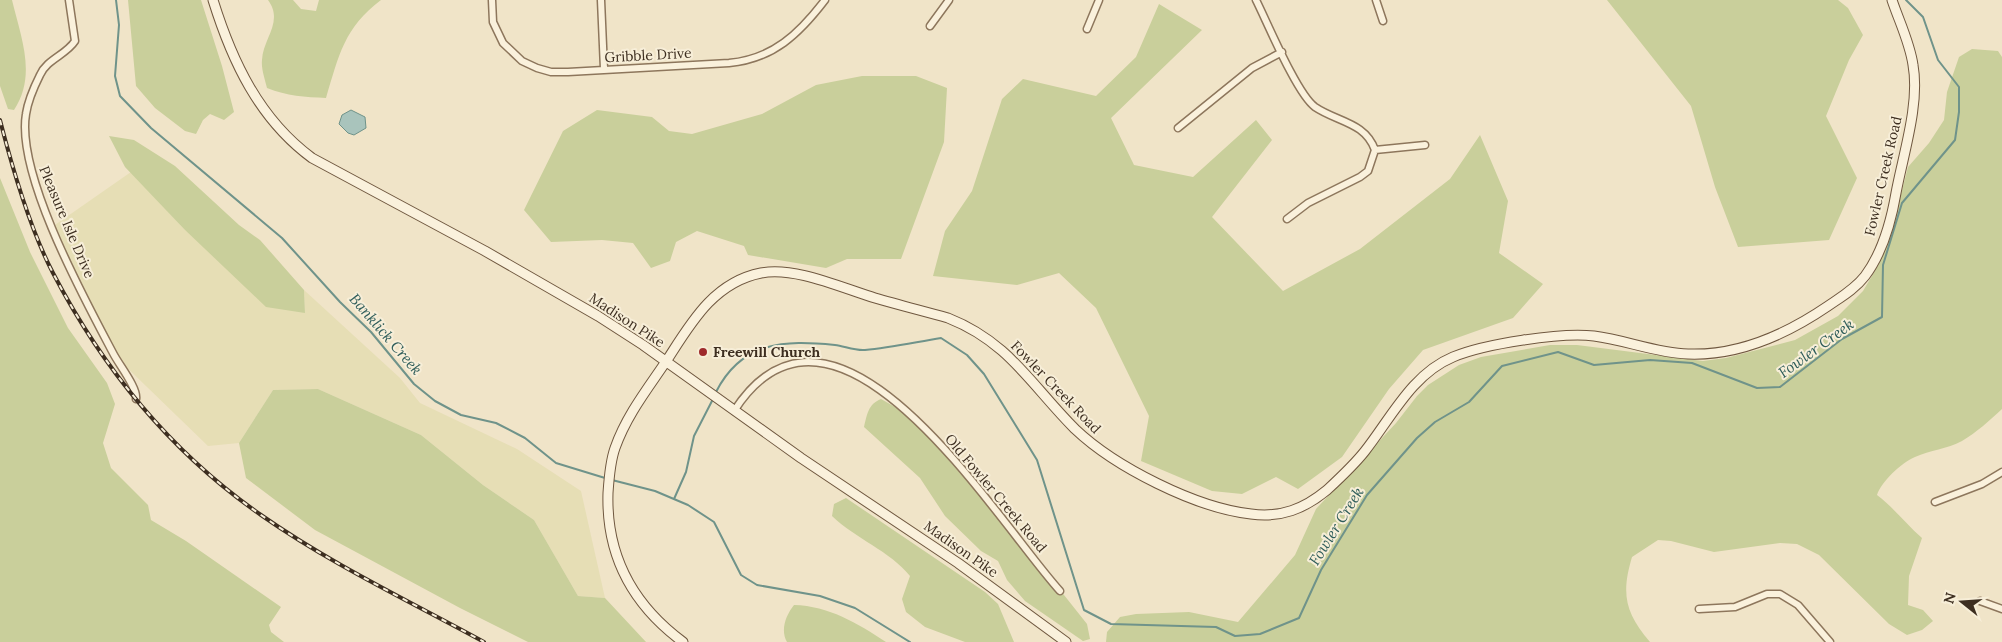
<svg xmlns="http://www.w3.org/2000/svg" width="2002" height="642" viewBox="0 0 2002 642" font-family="Lora,serif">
<rect width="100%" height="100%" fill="#f0e4c8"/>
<path fill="#e6deb5" d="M131,172L184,229L305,313L304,290L400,378L420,403L517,449L581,491L605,598L578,596L534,520L483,485L421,435L318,389L273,390L239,443L208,446L115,356L52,227Z"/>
<path fill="#c9cf9b" d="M0,0H12C21,38 37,75 14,110L8,109L0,86Z
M128,0H201L222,66L234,112L224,120L210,114L203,120L196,134L185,131L155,108L136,86Z
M268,0H293L301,9L316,11L319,0H381C344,28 339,55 326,98C305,97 287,96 267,88C265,79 261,69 262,60C263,38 284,22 268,0Z
M1607,0H1838L1848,8L1863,35L1849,60L1826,116L1857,178L1829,240L1738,247L1715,187L1691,106Z
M1159,4L1202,30L1111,118L1134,165L1193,177L1256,120L1272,140L1212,217L1283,291L1360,249L1450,179L1480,135L1508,201L1499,253L1543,284L1513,318L1423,350L1389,389L1342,457L1298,489L1276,477L1242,494L1212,491L1141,461L1149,416L1096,308L1059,273L1017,285L933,276L945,231L972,191L1002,99L1023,79L1096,96L1136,57Z
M1972,49L1998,51L2002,57V409C1989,421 1977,432 1962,441C1947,449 1930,450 1915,457C1901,463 1882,481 1877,495C1894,508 1906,524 1922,538L1909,576L1908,605L1923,610L1933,621L1922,630L1907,635L1889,624L1819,555L1797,544L1780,543L1714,552L1671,541L1658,540L1632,557C1621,594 1625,613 1650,642H1106L1107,632L1120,617L1136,614L1189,612L1238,622L1295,555L1316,509L1396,423L1417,396L1428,385L1459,365L1481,357L1550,345H1577L1703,361L1726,358L1795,340L1838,316L1863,291L1879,264L1893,225L1908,167L1929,143L1944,120L1947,92L1959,57Z
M862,76H916L947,88L944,142L901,259H847L826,268L748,255L744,246L697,231L676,242L670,261L651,268L633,243L602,240L551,242L524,210L563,131L597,110L652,117L669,131L692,134L762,114L816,85Z
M109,136L134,140L175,166L239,225L260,240L304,290L305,313L266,307L184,229L125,167Z
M0,178L30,252L68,328L107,383L115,404L103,443L111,468L148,505L151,520L186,541L281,607L269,625L271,632L284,642H0Z
M318,389L421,435L483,485L534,520L578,596L605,598L646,642H528L460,608L315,530L246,478L239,443L273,390Z
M881,399L911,416L991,503L1087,624L1090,639L1083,641L1025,601L1007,580L998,561L981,551L945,516L920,478L864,427C867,415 868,404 881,399Z
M846,498L985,592L998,604L1014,642H965L925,627L906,612L902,599L910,576C890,551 856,539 832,516L834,504Z
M794,605C829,606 857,623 886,642H787C780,630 786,615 794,605Z"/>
<path fill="#a9c4bc" stroke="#6f938a" d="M351,110L365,117L366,128L354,135L348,133L339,124L342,115Z"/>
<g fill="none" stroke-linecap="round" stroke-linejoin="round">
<path stroke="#6f938a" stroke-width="2" d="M116,0L119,25L115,76L120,96L151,128L282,238L340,302L371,332L414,384L435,401L461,415L496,423L525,438L556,463L605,478
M716,392C742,341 784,340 835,345C844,346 855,351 865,350C890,348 916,342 941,338L967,355L984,374L1037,460L1084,610L1111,624L1216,627L1235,636L1260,634L1299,618L1321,570L1367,495L1417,438L1435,422L1469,402L1502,366L1558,352L1594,365L1650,360L1692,363L1757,388L1780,387L1842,339L1882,317L1883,265L1902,203L1955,140L1959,112V87L1938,60L1923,17L1906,0
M612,480L655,491L688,505L714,522L741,575L757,585L820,596L855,608L910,642
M674,499L686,472L694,436L713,399"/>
<defs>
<path id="street" d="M69,0L75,41C66,55 47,59 40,75C34,87 28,100 26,114C16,174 84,298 113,353C119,365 138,388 136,399
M492,0L493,22L503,43L522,61L537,68L551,72H568L729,63C773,59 799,34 825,0
M601,0L604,69
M1256,0C1268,24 1297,94 1315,107C1337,122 1365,122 1375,150L1368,171L1360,177L1308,203L1287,219
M1376,0L1383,21
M930,26L949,0
M1087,29L1099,0
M1178,128L1252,68L1282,52
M1375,150L1425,145
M734,411C836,253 997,522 1060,591
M1935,502L1982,484L2002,472
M1980,601L2002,609
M1699,609L1735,607L1767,594H1780L1798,605L1830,642"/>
<path id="secondary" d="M213,0C232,61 259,119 312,158L485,251L598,316L643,345L801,458L958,563L1066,642
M683,642C633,605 606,556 608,493C609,478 610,462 615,448C627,414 649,387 669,357C692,321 715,282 761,273C794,266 842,288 875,298C899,305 923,311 948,318C1009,342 1031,385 1075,429C1115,467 1196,508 1251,514C1281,518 1304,509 1327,490C1340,478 1354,465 1365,451C1391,418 1412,374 1453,357C1484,344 1561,332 1594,336C1626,340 1656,353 1688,354C1739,356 1787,334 1828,306C1841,297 1855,289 1865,276C1883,252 1891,222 1896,193C1903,155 1920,104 1913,65C1910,43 1899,21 1892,0"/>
</defs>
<use href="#street" stroke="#8d765c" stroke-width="9"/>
<use href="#secondary" stroke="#6f573f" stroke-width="11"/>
<use href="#street" stroke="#faf1dc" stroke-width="6"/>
<use href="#secondary" stroke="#faf1dc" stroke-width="9"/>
<defs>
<path id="rail" d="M0,120C12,167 31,231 53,273C103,369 172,453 261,515C331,564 409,601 484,642"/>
</defs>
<use href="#rail" stroke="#3d2e20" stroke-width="4"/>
<use href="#rail" stroke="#f7eed8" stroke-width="2" stroke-dasharray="5.5" stroke-linecap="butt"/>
</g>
<circle fill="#9e2a2b" stroke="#f7eed8" stroke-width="2" cx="703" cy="352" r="5"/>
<g text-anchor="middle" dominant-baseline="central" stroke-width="4" stroke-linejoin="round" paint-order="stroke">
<g font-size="14" fill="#3d2e20" stroke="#f7eed8">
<text transform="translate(648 55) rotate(-3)">Gribble Drive</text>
<text transform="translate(1883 176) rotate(-77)">Fowler Creek Road</text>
<text transform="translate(67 222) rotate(67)">Pleasure Isle Drive</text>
<text transform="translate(627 320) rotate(33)">Madison Pike</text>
<text transform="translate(1056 387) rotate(46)">Fowler Creek Road</text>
<text transform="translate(996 493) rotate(50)">Old Fowler Creek Road</text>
<text transform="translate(961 549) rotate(35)">Madison Pike</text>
</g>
<g font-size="14" font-weight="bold" fill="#3d2e20" stroke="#f7eed8" text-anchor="start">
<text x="713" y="352">Freewill Church</text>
</g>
<g font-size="15" font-style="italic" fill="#2f5d5a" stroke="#f7eed8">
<text transform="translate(386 334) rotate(49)">Banklick Creek</text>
<text transform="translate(1816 348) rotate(-36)">Fowler Creek</text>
<text transform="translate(1336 526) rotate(-58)">Fowler Creek</text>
</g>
</g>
<g transform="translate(1962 602) rotate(287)" stroke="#f7eed8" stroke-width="4" paint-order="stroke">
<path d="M0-4L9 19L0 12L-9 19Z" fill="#3d2e20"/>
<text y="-8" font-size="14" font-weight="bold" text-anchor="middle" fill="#3d2e20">N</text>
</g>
</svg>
